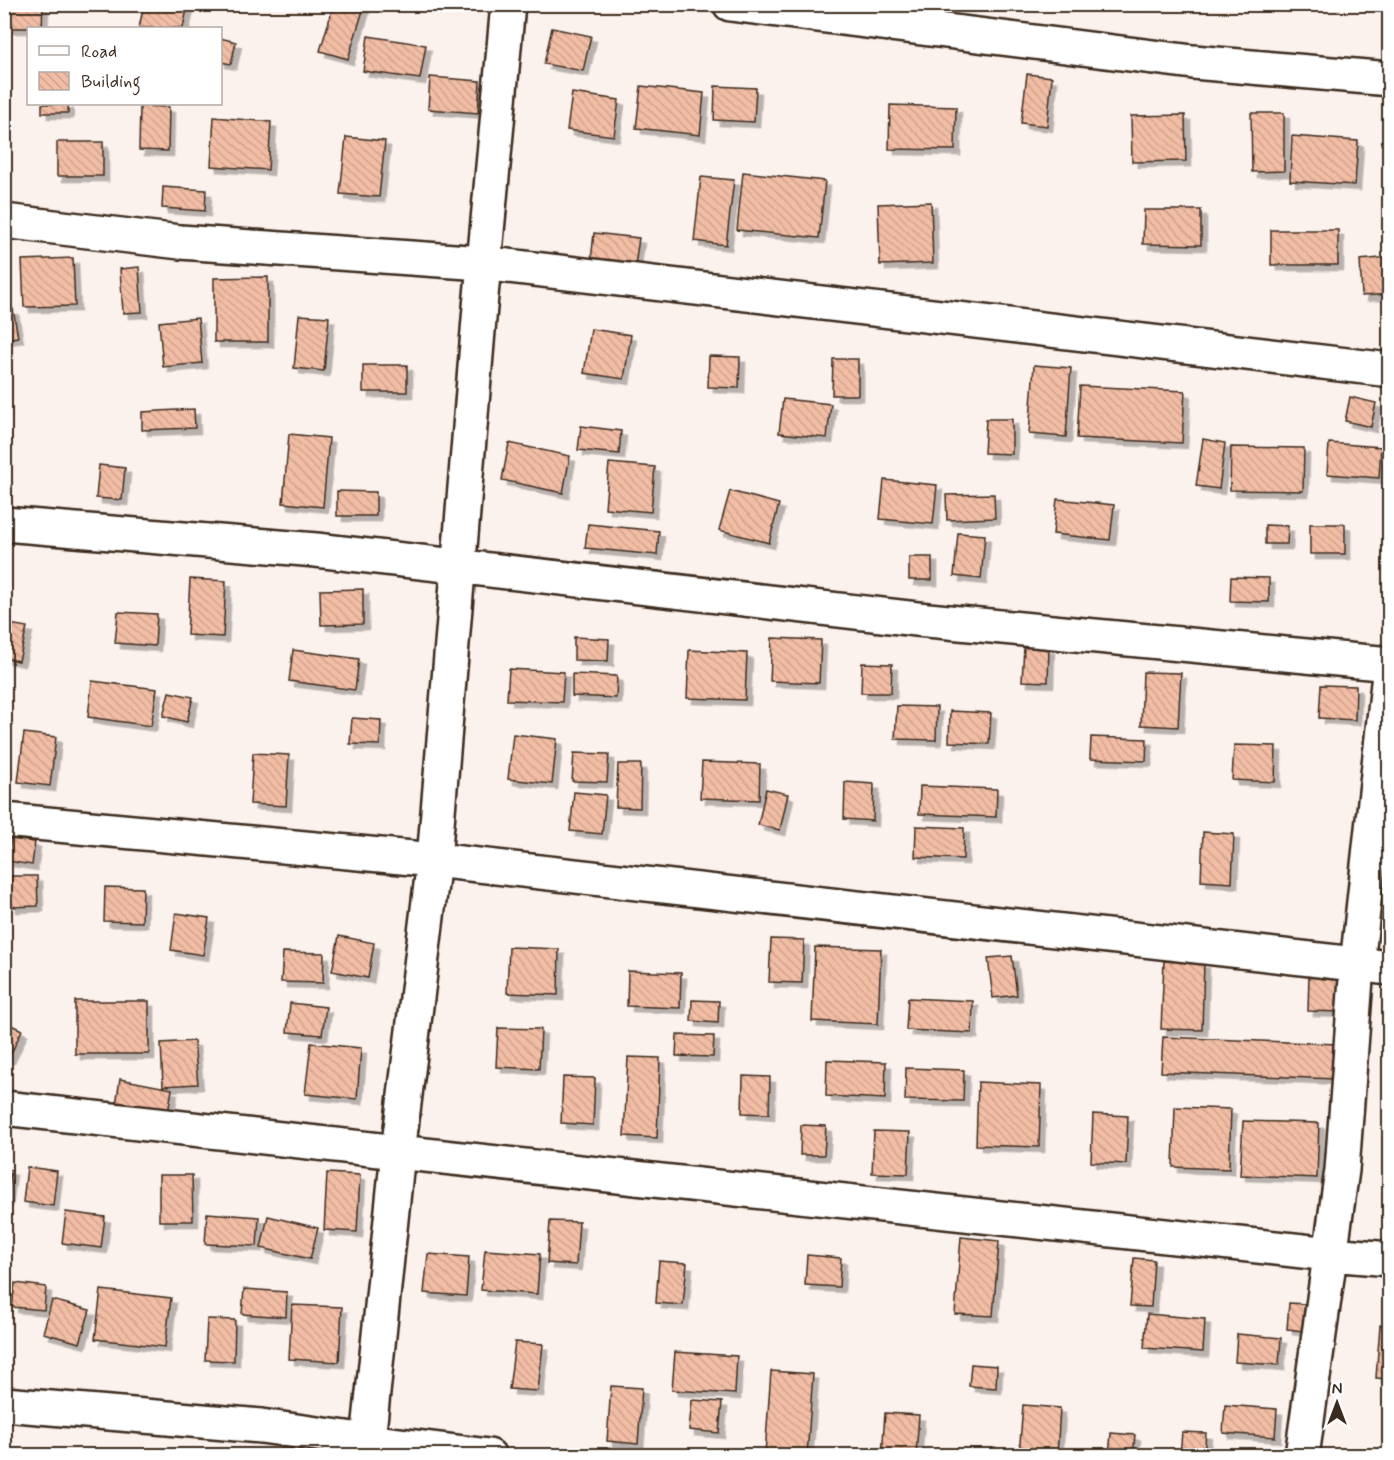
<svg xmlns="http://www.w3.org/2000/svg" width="1394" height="1460" viewBox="0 0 1394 1460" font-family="Mynerve,sans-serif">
<defs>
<pattern id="building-back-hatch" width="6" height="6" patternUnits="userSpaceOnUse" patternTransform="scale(1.5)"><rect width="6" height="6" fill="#f2bda5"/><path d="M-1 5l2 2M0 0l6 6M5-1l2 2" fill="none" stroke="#d0a38e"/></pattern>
<filter id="shadow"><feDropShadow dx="5.5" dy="5.5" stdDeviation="0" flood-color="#0004"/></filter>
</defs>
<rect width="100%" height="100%" fill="#fcf2ed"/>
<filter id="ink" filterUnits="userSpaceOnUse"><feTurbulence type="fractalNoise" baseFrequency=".0167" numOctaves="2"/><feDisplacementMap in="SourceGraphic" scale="12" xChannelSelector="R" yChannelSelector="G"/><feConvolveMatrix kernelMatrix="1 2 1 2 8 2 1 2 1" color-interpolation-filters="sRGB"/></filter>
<g filter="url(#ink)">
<path fill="url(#building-back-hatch)" stroke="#3b2a1e" stroke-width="1.5" filter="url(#shadow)" d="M4,4H43L42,28H4Z
M144,4L188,5L183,28H139Z
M334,4H365L348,59L320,51Z
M552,28L591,36L583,71L544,64Z
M368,36L426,45L420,79L363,71Z
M220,38L236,42L231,64L220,62Z
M1027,74L1052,77L1047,126L1021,123Z
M430,77L480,81L478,113L428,109Z
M641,86L704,93L700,135L636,128Z
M715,86L756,88L754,122L714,120Z
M572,93L619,100L614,136L567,130Z
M42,104H68V113H42Z
M890,105L956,107L955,150L889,149Z
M140,106L169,107L168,151L139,150Z
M1251,113H1284V171L1252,172Z
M1185,115L1186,161L1132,162L1131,116Z
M214,117L271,122L268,170L211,166Z
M1292,136L1358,141L1355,185L1290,181Z
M346,137L385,141L379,197L340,194Z
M57,142H103V176H57Z
M743,172L825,181L819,238L737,230Z
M701,177L734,180L726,245L694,241Z
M163,187L206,190L205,211L162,208Z
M931,202L933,263L880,265L878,204Z
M1144,210H1201V245L1143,244Z
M1271,230H1338V265H1271Z
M594,233L639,238L635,266L591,261Z
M1390,257V294L1362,296L1360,260Z
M73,258L75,306L24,307L22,260Z
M139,267L142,312L123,313L120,269Z
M268,277V342H214V278Z
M13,309L18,337L4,339V310Z
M299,315L329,317L324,371L294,368Z
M198,318L202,363L163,367L159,322Z
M591,329L631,335L624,379L584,373Z
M709,356L740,357L739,388L708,387Z
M833,359H858V395H832Z
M363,365H407V392H363Z
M1034,365L1071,368L1066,437L1029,434Z
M1080,386L1185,391L1182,443L1077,438Z
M1350,397L1376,403L1371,427L1345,421Z
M783,399L831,404L827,438L779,433Z
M194,409L195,428L142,430V412Z
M986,419H1012V454L984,453Z
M581,426L621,431L619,454L578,450Z
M289,434L329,438L323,507L283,503Z
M1203,439L1225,443L1219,489L1196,486Z
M509,443L570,456L563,493L502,480Z
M1329,443L1381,447L1379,478L1327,474Z
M1231,447L1304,448L1303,491L1230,490Z
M609,463L655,467L651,512L605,508Z
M99,465L125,468L122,500L96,498Z
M884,480L937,485L933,524L880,519Z
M337,491L376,492V516H337Z
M730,491L779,504L769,543L719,530Z
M994,494L995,518L947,520L946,495Z
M1057,499L1114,505L1110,540L1053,534Z
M588,524L659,531L657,555L585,548Z
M1310,524H1345V554H1310Z
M1265,525L1288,526L1287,544H1265Z
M958,533L985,535L981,579L954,576Z
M909,557H932V580H909Z
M1231,577L1269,578V602L1230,601Z
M190,579L226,581L223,637L187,635Z
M363,589V624L321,625L320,590Z
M118,612L157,614L155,646L115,643Z
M4,623L27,627L19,661L4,658Z
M574,637L609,639L608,661L574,660Z
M772,638L821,640L819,683L770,681Z
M1024,647L1049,648L1048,682L1022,681Z
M293,650L359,659L355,690L289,681Z
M689,650L747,653L745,700L687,698Z
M862,663L892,664L891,693H861Z
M509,669L564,672L562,702L507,700Z
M1143,672L1181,673L1178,727L1141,725Z
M572,674L617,676L616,698L572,696Z
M92,681L157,689L151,726L88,717Z
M1321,685L1356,686L1355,720L1319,718Z
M169,692L193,697L187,722L163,716Z
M897,706L937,707L936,740L895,739Z
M950,711L991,713L989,744L949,742Z
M352,718L381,720L380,745L350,744Z
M24,733L56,737L50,786L18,782Z
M513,734L557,739L552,784L508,779Z
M1091,737L1147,739L1146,761L1090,759Z
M1234,745L1276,746L1275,782L1232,780Z
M253,753L289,755L286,806L250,804Z
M574,753L609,754L607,782L572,781Z
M702,762L760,764L759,800L700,798Z
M618,764H641L640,808L616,807Z
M845,782L874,784L873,821L844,819Z
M920,786L997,789L996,817L919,814Z
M766,789L788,794L780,830L758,825Z
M574,792L606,795L602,834L570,831Z
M916,826L964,828L963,859L915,857Z
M1203,832L1234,834L1232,883L1201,881Z
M11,839L35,842L32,865L7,861Z
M11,876H37L38,906L11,907Z
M105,887L143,888L142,922L104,921Z
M176,913L209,918L203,955L171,950Z
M339,936L374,943L368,978L332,971Z
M771,939L804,940L802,983L769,982Z
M509,947L559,949L558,995L507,993Z
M815,947L881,949L878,1024L812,1021Z
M283,952L324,953L323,983L281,982Z
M1012,956L1017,995L993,998L988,958Z
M1164,961L1204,963L1202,1030L1161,1029Z
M628,971L681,973L680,1008L627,1006Z
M1309,974L1344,976L1343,1012L1308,1011Z
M908,998L973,1001L972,1033L906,1030Z
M692,1000L719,1001L718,1023L691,1021Z
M75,1001H149V1054H75Z
M290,1003L326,1007L322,1035L287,1032Z
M4,1022L22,1030L9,1058L4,1056Z
M498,1028L541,1029L539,1069L496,1067Z
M677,1035L714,1036L713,1057L676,1056Z
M1163,1037L1337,1044L1335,1079L1161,1072Z
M194,1041L198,1084L163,1086L161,1043Z
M311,1043L361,1048L357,1099L305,1094Z
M628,1057L660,1058L657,1138L624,1136Z
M827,1060L886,1062L885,1099L826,1096Z
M906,1068L964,1070L963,1101L905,1100Z
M743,1076L770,1077L769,1114L742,1113Z
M563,1077L595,1078L593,1125L561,1123Z
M120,1079L172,1089L168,1113L116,1105Z
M978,1082L1041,1085L1039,1147L976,1145Z
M1175,1107L1231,1109L1229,1169L1173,1167Z
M1093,1114L1128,1116L1126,1164L1091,1162Z
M1386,1120H1390V1142H1386Z
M1243,1121L1319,1123L1317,1178L1240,1175Z
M801,1125L826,1126L824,1155H800Z
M874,1131L910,1132L908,1174L872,1173Z
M27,1167L57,1171L53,1206L23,1202Z
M4,1169L11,1170L7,1201H4Z
M327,1173L360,1175L357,1232L324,1230Z
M159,1175H192L193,1221H159Z
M66,1212L105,1217L101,1248L62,1243Z
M207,1213L259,1217L257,1246L205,1244Z
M268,1216L318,1228L310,1259L261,1248Z
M550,1221L579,1222L576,1265L547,1263Z
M961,1237L999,1241L993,1316L955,1314Z
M485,1250L540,1254L537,1294L481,1290Z
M428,1254L469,1257L466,1296L424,1293Z
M807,1255L841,1258L839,1287L805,1285Z
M1134,1258L1154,1260L1151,1307L1130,1306Z
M659,1261L687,1263L683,1305L656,1303Z
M15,1283L46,1287L44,1310L12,1307Z
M244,1289L287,1292L286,1317L242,1314Z
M101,1290L171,1298L165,1347L95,1339Z
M52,1300L90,1310L80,1343L43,1333Z
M1289,1303L1305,1304L1303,1331L1287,1329Z
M292,1305L342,1307L339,1362L289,1359Z
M1147,1314L1205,1319L1203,1352L1144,1348Z
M207,1319L235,1320L234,1361L205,1360Z
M1380,1325L1390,1326V1379L1376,1378Z
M1237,1334L1281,1338L1279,1365L1235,1362Z
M515,1342L543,1344L538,1391L509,1389Z
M675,1352L737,1356L735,1394L672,1390Z
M971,1364L997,1366L996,1388L969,1386Z
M771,1371L813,1374L807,1456L765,1454Z
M611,1386L642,1388L638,1444L607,1441Z
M692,1400L722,1402L719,1433L689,1430Z
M1023,1405L1060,1408L1057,1456H1019Z
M1225,1405L1277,1409L1275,1437L1223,1433Z
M885,1413L919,1415L916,1456H882Z
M1182,1432L1206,1433L1204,1456H1180Z
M1111,1433L1135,1435L1133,1456H1109Z
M40,1449L98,1455V1456H39Z"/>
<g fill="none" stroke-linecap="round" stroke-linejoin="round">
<defs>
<path id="minor" d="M730,4L1193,62L1390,79
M4,221L180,242L483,263L1390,370
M4,524L316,550L917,619L1390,664
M4,820L434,860L1390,968
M4,1108L398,1152L434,860L480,307L508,4
M4,1404L261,1426L368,1441L367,1456
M489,1456L368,1441L398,1152L1330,1254L1390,1259
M1302,1456L1342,1170L1357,965L1390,665"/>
</defs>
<use href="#minor" stroke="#3b2a1e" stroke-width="38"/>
<use href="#minor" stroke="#fff" stroke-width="33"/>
</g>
</g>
<rect width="1394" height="1460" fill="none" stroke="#fff" stroke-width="24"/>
<rect x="12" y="12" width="1370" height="1436" fill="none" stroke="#3b2a1e" stroke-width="2" filter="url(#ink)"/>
<rect x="27" y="27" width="195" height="78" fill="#ffffff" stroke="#b1aaa5" stroke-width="1.5"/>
<rect x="39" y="46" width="30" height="9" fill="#ffffff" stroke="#b1aaa5" stroke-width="1.5"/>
<text x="81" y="57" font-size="18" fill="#3b2a1e">Road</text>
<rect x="39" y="72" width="30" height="18" fill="url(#building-back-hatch)" stroke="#b1aaa5" stroke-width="1.5"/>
<text x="81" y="87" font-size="18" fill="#3b2a1e">Building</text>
<g transform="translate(1337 1403)" stroke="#ffffff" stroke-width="4.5" paint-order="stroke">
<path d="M0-4.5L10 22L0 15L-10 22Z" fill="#3b2a1e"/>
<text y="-9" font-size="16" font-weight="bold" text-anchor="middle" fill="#3b2a1e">N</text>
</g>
</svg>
